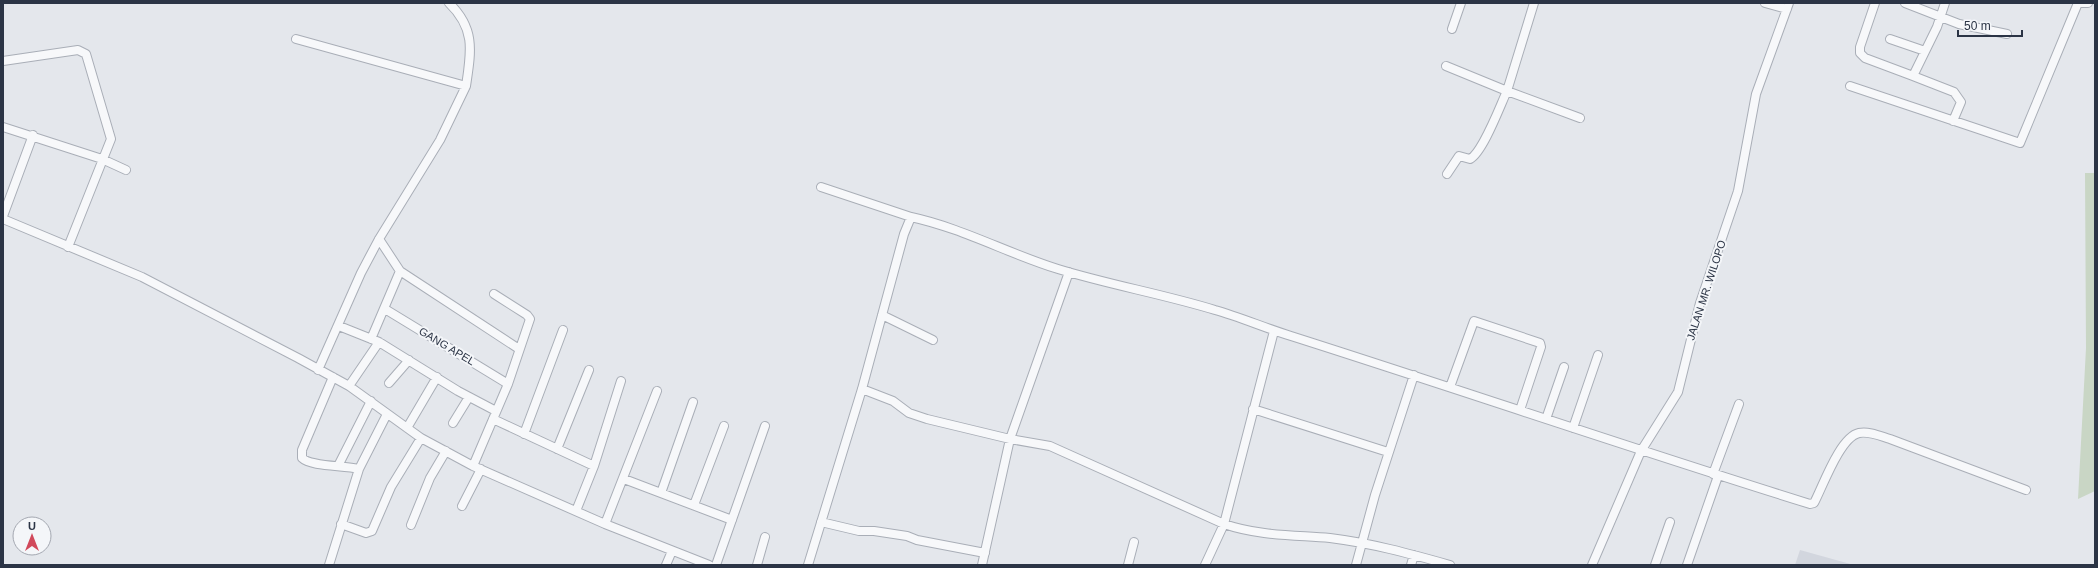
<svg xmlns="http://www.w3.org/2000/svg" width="2098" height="568" viewBox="0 0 2098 568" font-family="Arial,sans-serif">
<rect width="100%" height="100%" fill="#e4e7ec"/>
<path fill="#d2d6de" d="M1800,550L1854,565H1795Z"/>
<path fill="#c9d6c5" d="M2085,173H2095V491L2078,499L2086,348Z"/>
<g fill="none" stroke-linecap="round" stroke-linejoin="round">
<defs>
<path id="minor" d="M449,3C476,29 471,52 466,86
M1765,3L1787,9
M1875,3L1860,47V53L1865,58L1913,76
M1905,3L1959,24L2007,34
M1945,3L1937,27L1913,76L1954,92L1961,102L1953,121
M1452,29L1461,3
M296,39L466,86L440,140L379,239L361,273L318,370
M1890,39L1925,51
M3,61L78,50L86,54L111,139L68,247
M1446,66L1507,91L1534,3
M1850,86L2020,143L2078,3H2088
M3,127L102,159L126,170
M1447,174L1459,156L1470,159C1483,152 1500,106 1507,91L1580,118
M821,187L911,217
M3,216L33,135
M3,219L142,277L298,358L349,386L421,438L473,466L605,524L709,565
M379,239L400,271L519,349
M385,309L508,384
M882,315L933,340
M339,326L379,342L458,391L496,411
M371,339L400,271
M333,377L302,450V458C311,467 345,465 359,469
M389,383L409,360
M349,386L379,342
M1450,387L1474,321L1540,343L1541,347L1520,410
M862,389L893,401L909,413L927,419L1010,439L1050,446L1224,524C1259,536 1294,535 1330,538C1371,543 1411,554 1450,565
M1253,409L1388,452
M493,419L594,466
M1546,419L1564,367
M453,423L469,397
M407,428L437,377
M1573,428L1598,355
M524,434L563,330
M557,449L589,370
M338,466L371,401
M473,466L508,384L530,319L527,315L494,294
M1713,474L1739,404
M624,479L732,520
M661,493L693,402
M694,505L724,426
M462,506L481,469
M576,511L594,466L621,381
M821,522L859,531H874L907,536L917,540L985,553
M341,524L366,533L372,531L391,487L421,438
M605,524L657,391
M411,525L430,478L446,451
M329,565L359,469L387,414
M666,565L672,551
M716,565L765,426
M757,565L765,537
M808,565L862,389L904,234L911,217C962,228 1009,254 1058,269C1110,285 1163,294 1215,310C1240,317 1265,328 1291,336C1464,391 1636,450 1810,504L1814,503C1823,486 1840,437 1859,433C1869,431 1880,436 1890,439L2026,490
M982,565L1010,439L1069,272
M1128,565L1134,542
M1205,565L1224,524L1274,331
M1356,565L1375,495L1414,375
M1411,565L1414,555
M1592,565L1641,451L1678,392L1700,303L1738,191L1756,94L1789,3
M1655,565L1670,522
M1687,565L1718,476"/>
</defs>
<use href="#minor" stroke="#a9aeb7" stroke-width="10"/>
<use href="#minor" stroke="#f7f8fa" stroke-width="8"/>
</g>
<g text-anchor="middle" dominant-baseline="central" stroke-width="4" stroke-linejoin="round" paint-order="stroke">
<g font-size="11" fill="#2b3445" stroke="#f4f6f9">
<text transform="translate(1706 290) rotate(-72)">JALAN MR. WILOPO</text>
<text transform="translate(447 346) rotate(31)">GANG APEL</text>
</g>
</g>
<rect width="2098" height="568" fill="none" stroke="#2b3445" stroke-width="8"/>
<g transform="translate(32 536)"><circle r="19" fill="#f4f6f9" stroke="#a4a8b1"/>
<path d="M0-3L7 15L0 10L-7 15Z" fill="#d1495b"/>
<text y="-6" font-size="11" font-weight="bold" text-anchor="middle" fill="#2b3445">U</text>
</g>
<path d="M1958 30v6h64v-6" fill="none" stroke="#2b3445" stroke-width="2"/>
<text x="1964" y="30" font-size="12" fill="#2b3445" stroke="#f4f6f9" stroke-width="3" paint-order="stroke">50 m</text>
</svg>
